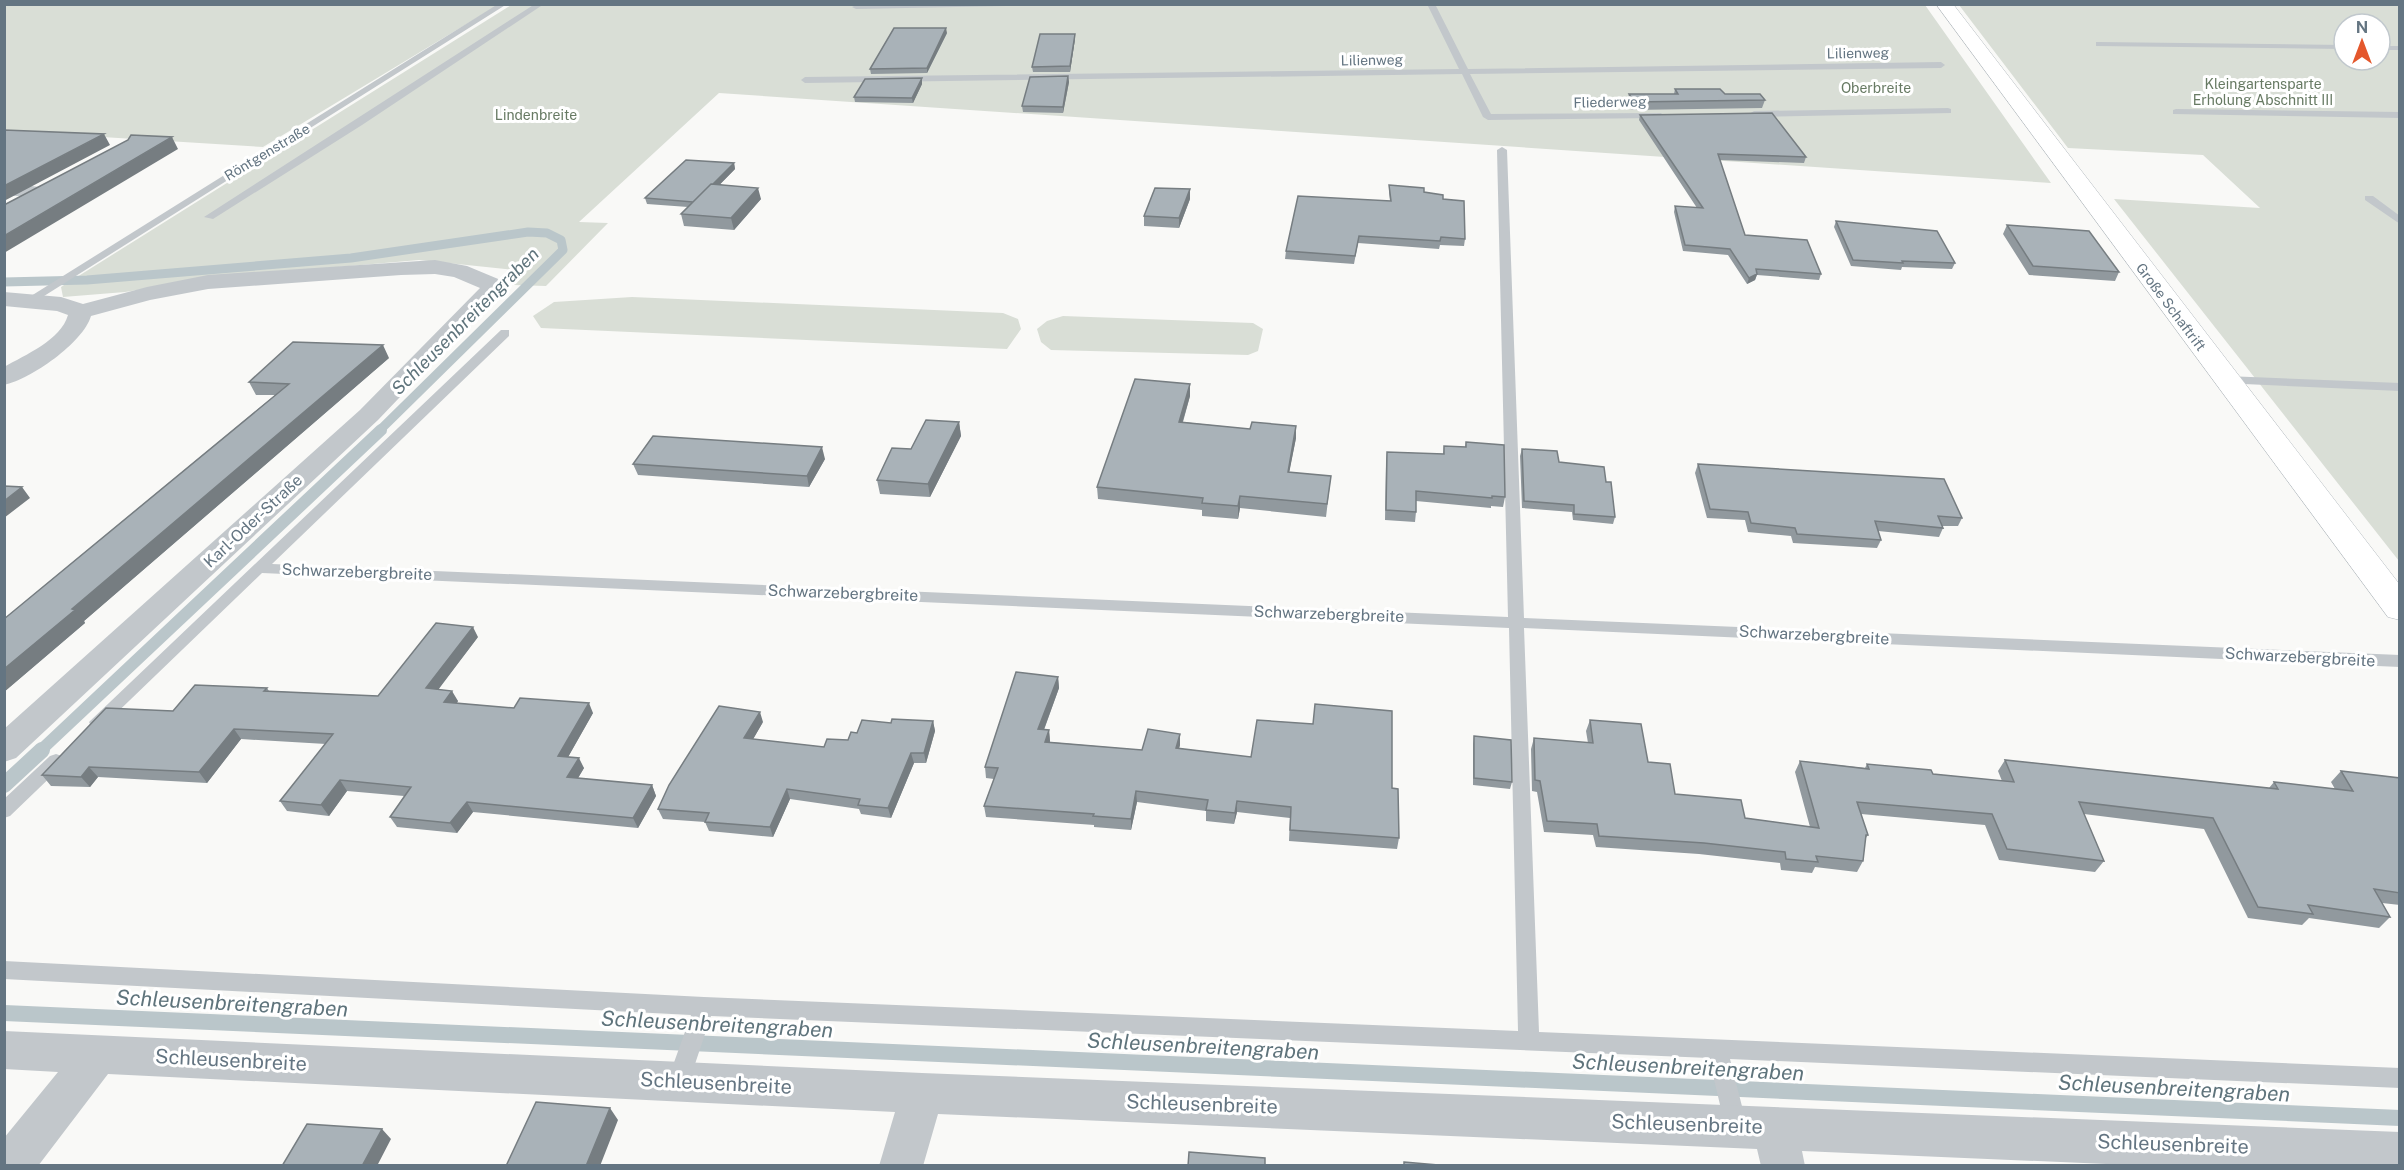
<svg xmlns="http://www.w3.org/2000/svg" width="2404" height="1170" viewBox="0 0 2404 1170" font-family="'Public Sans',sans-serif">
<rect width="100%" height="100%" fill="#f9f9f7"/>
<path fill="#d9ded6" fill-rule="evenodd" d="M4,5H498L263,147L5,131Z
M511,5H1925L2051,183L719,93L579,222L608,223L546,286L514,285L515,270L419,260L210,278L125,292L63,297L61,287Z
M1959,5H2399V561L2114,199L2260,208L2203,155L2068,148ZM2344,24H2380V60H2344Z
M632,297L1003,313L1018,319L1021,329L1007,349L541,328L533,316L554,302Z
M1063,316L1253,323L1263,329L1258,351L1248,355L1051,350L1041,342L1037,329L1047,321Z"/>
<g fill="none" stroke-linecap="round" stroke-linejoin="round">
<path stroke="#bac6ca" stroke-width="9" d="M4,282L87,280L351,258L528,232L547,233L561,240L563,250L379,431"/>
<path stroke="#bac6ca" stroke-width="12" d="M40,751L381,430"/>
<path stroke="#bac6ca" stroke-width="16" d="M4,785L42,750
M4,1013L2400,1118"/>
<defs>
<path id="secondary" d="M1936,4H1953L2400,585V620L2388,617Z"/>
</defs>
<use href="#secondary" stroke="#b2b9be" stroke-width="1"/>
<path fill="#c2c7cb" fill-rule="evenodd" d="M498,4H507L33,303L29,304L23,301Z
M535,4H544L362,125L213,219L204,217Z
M1110,4L856,9L852,7L856,5L873,4Z
M1427,4H1435L1468,69L1941,62L1945,65L1941,68L1470,74L1491,114L1661,113L1663,115L1658,118L1488,120L1483,117L1462,74L805,83L801,80L805,77L1459,69Z
M2099,42L2344,45V49L2096,46V42Z
M2380,46H2400V50H2380Z
M1948,108L1951,109V113L1754,117L1749,114L1754,111Z
M2176,109L2400,112V118L2173,114V110Z
M1502,147L1507,150L1524,618L2400,655V667L1524,628L1539,1032L2400,1068V1088L1730,1059L1747,1126L1744,1134L1736,1137L1728,1134L1725,1126L1709,1058L711,1016L689,1082L686,1089L678,1092L670,1089L667,1082L691,1015L4,979V961L704,997L1518,1031L1509,628L262,573L103,726L97,728L91,726L89,722L501,330H509V336L272,564L1508,617L1497,150Z
M2365,196H2373L2400,216V224L2365,200Z
M2226,376L2400,383V391L2222,383L2220,380L2222,377Z
M56,754L62,756L65,761L62,766L10,816L4,818V799L50,756Z"/>
<path fill="#c2c7cb" fill-rule="evenodd" d="M4,183L49,188L52,192L49,196L42,198L4,195Z
M435,260L467,266L503,281L506,286L378,420L16,758L4,762V729L360,410L480,288L454,277L435,274L401,275L208,289L150,300L91,316C83,343 31,379 4,385V367C25,355 61,340 68,315L57,311L4,306V292L61,297L83,304L147,287L208,275Z
M4,1031L922,1073L2400,1132V1166H2152L1802,1151L1805,1166H1761L1757,1149L938,1114L923,1166H879L895,1112L108,1074L38,1166H4V1138L58,1072L4,1069Z"/>
<use href="#secondary" fill="#fff" fill-rule="evenodd"/>
</g>
<path fill="#91999e" d="M947,33L927,73L871,74L870,69Z
M1075,34V39L1070,72H1033L1032,67Z
M1068,76L1069,82L1063,113L1023,112L1022,106Z
M922,78V84L913,103L855,102L854,97Z
M1675,89L1725,94L1765,100L1762,108L1632,110L1627,103L1629,94H1674Z
M1640,115L1806,157L1804,163L1720,160L1745,235L1821,274L1819,280L1757,275L1755,280L1747,284L1728,255L1683,251L1674,212L1675,206L1697,208L1639,120Z
M734,163L735,169L720,184L761,199L734,230L684,226L681,214L688,207L647,204L645,198Z
M1389,185L1424,192L1443,199L1465,239L1464,246L1440,245L1439,249L1358,243L1354,264L1285,259L1286,251L1390,201L1389,192Z
M1190,199L1179,228L1144,226V216Z
M1836,221L1955,263L1952,269L1902,267L1901,270L1851,266L1834,227Z
M2007,225L2119,272L2115,281L2029,275L2003,234Z
M389,358L84,621L85,623L4,692V619L275,395H256L249,382Z
M1190,384V396L1183,422L1250,429L1296,426V438L1289,472L1331,476L1326,517L1240,508L1238,519L1202,516V510L1098,499L1097,487Z
M959,422L961,436L930,497L880,494L877,480L911,449Z
M1466,442L1505,497L1503,507L1491,506V508L1416,501V512L1415,522L1385,520L1386,461L1387,452L1443,454L1444,446L1465,447Z
M1522,449L1559,462L1606,482L1615,517L1613,524L1573,520L1572,512L1522,508L1520,456Z
M825,459L809,487L638,475L633,464Z
M1698,464L1962,518L1958,526H1942L1943,528L1939,537L1878,531L1881,540L1877,548L1793,543L1791,536L1748,532L1745,520L1707,518L1695,473Z
M478,637L438,689L458,701L457,703L514,708L593,713L568,757L584,768L578,778L652,785L656,796L638,828L473,812L457,833L397,827L390,817L404,796L347,791L329,816L287,811L280,801L326,744L241,739L207,783L98,777L90,787L51,786L42,775L173,711L267,688L269,691L378,696Z
M1058,677L1059,688L1044,730H1049L1050,742L1142,750L1180,745L1179,748L1392,788L1399,838L1397,849L1289,841L1290,818L1237,812L1234,824L1206,821V811L1137,802L1131,830L1094,827V825L986,817L984,806L994,779L986,778L985,767Z
M1590,720L1648,762L1675,794L1745,818L1810,827L1795,772L1800,761L1865,768L1867,764L1933,774L2002,781L1998,771L2005,760L2269,788L2274,782L2335,789L2331,782L2341,771L2400,778V905L2382,903L2390,917L2379,928L2309,918L2302,925L2248,918L2204,829L2084,814L2104,861L2095,872L1999,860L1985,825L1861,814L1868,835L1865,839L1863,861L1857,872L1815,867L1812,873L1781,870L1780,863L1699,854L1596,847L1593,835L1544,832L1537,792L1532,791L1531,749L1534,738L1588,743L1586,731Z
M933,721L935,731L926,763H914L891,818L861,814L859,809L790,799L773,837L709,831L705,822L663,819L658,809L763,722L753,739L824,747L848,740L857,733L891,723Z
M1474,736L1512,782L1510,789L1473,785V744Z"/>
<path fill="#767d81" d="M946,28L947,33L927,73V68Z
M1075,34V39L1070,72V66Z
M1068,76L1069,82L1063,113V107Z
M922,78V84L913,103L912,98Z
M104,134L110,145L4,201V186Z
M172,137L178,149L4,253V236Z
M734,163L735,169L697,208L695,202Z
M758,188L761,199L734,230L731,218Z
M1190,189V199L1179,228V218Z
M1757,274L1755,280L1747,284L1749,278Z
M383,345L389,358L84,621L85,623L4,692V669L72,609Z
M1190,384V396L1179,434V422Z
M959,422L961,436L930,497L928,484Z
M1296,426V438L1287,484L1288,472Z
M822,447L825,459L809,487L807,476Z
M22,487L30,498L4,518V501Z
M1240,496V508L1238,519V506Z
M473,627L478,637L432,698L426,688Z
M1058,677L1059,688L1040,740L1038,729Z
M452,691L458,701L449,713L444,702Z
M589,703L593,713L563,766L558,756Z
M760,712L763,722L748,748L744,738Z
M933,721L935,731L926,763L924,753Z
M234,729L241,739L207,783L199,772Z
M1049,730L1050,741L1047,753L1045,742Z
M1180,734V745L1176,759V748Z
M911,753L914,763L891,818L888,808Z
M579,758L584,768L572,788L567,777Z
M89,767L98,777L90,787L81,777Z
M340,780L347,791L329,816L321,805Z
M652,785L656,796L638,828L633,818Z
M787,789L790,799L773,837L770,827Z
M1136,791L1137,802L1131,830V819Z
M1237,801V812L1234,824L1235,813Z
M467,802L473,812L457,833L450,823Z
M610,1108L618,1120L600,1166H586Z
M382,1129L391,1139L377,1166H362Z"/>
<path fill="#a9b2b8" stroke="#767d81" stroke-width="1.5" d="M894,28H946L927,68L870,69Z
M1040,34H1075L1070,66L1032,67Z
M1068,76L1063,107L1022,106L1030,77Z
M922,78L912,98L854,97L865,79Z
M1675,89H1720L1725,94H1760L1765,100L1634,102L1629,94H1678Z
M1772,113L1806,157L1718,154L1745,235L1807,240L1821,274L1756,269L1757,274L1749,278L1730,249L1685,245L1675,206L1703,208L1640,115Z
M4,130L104,134L4,186Z
M131,135L172,137L4,236V205L128,140Z
M686,160L734,163L713,184H711L693,202L645,198Z
M711,184L758,188L731,218L681,214Z
M1389,185L1424,188V192L1443,195V199L1464,201L1465,239L1441,237L1440,241L1359,236L1355,256L1286,251L1298,196L1391,201Z
M1155,188L1190,189L1179,218L1144,216Z
M1836,221L1937,231L1955,263L1902,261L1903,263L1853,260Z
M2007,225L2089,231L2119,272L2033,266Z
M293,342L383,345L72,609L75,610L4,669V619L289,384L249,382Z
M1135,379L1190,384L1179,422L1250,429L1252,422L1296,426L1288,472L1331,476L1327,504L1240,496L1238,506L1202,503L1203,498L1097,487Z
M926,420L959,422L928,484L877,480L892,448L911,449Z
M653,436L822,447L807,476L633,464Z
M1466,442L1504,445L1505,497L1492,496V498L1416,491V512L1386,510L1387,452L1444,454V446L1466,447Z
M1522,449L1557,451L1559,462L1604,467L1606,482H1611L1615,517L1574,514V505L1524,501Z
M1698,464L1944,479L1962,518L1938,516L1943,528L1875,521L1881,540L1797,534L1795,528L1751,523L1748,512L1710,509Z
M4,486L22,487L4,501Z
M436,623L473,627L426,688L452,691L444,702L514,708L520,698L589,703L558,756L579,758L567,777L652,785L633,818L467,802L450,823L390,817L411,787L340,780L321,805L280,801L333,734L234,729L199,772L89,767L81,777L42,775L106,708L173,711L195,685L267,688L264,691L378,696Z
M1016,672L1058,677L1038,729L1049,730L1045,742L1142,750L1148,729L1180,734L1176,748L1251,757L1257,720L1313,724L1315,704L1392,711V788L1398,789L1399,838L1290,830L1291,807L1237,801L1235,813L1206,810L1208,800L1136,791L1131,819L1093,816L1094,814L984,806L998,768L985,767Z
M719,706L760,712L744,738L824,747L827,739L848,740L851,732L857,733L862,720L891,723L892,719L933,721L924,753H911L888,808L858,805L860,799L787,789L770,827L705,822L709,813L658,809L669,785Z
M1590,720L1641,724L1648,762L1670,764L1675,794L1741,800L1745,818L1819,828L1800,761L1869,769L1867,764L1931,770L1933,774L2014,782L2005,760L2278,789L2274,782L2353,791L2341,771L2400,778V893L2374,889L2390,917L2308,905L2313,914L2258,907L2213,818L2079,802L2104,861L2007,849L1992,814L1857,802L1868,835H1866L1863,861L1816,856L1818,862L1786,859L1785,852L1704,843L1599,836L1597,824L1547,821L1540,781L1535,780L1534,738L1593,743Z
M1474,736L1511,740L1512,782L1474,778Z
M536,1102L610,1108L586,1166H506Z
M307,1124L382,1129L362,1166H282Z
M1189,1152L1265,1158V1166H1188Z
M1404,1162L1450,1166H1404Z"/>
<g text-anchor="middle" dominant-baseline="central" stroke-width="6" stroke-linejoin="round" paint-order="stroke">
<g font-size="14" fill="#647582" stroke="#fff">
<text transform="translate(1858 53) rotate(-1)">Lilienweg</text>
<text transform="translate(1372 60) rotate(-1)">Lilienweg</text>
<text transform="translate(1610 102) rotate(-1)">Fliederweg</text>
<text transform="translate(267 152) rotate(-31)">Röntgenstraße</text>
<text transform="translate(2171 307) rotate(53)">Große Schaftrift</text>
</g>
<g font-size="14" fill="#677a63" stroke="#fff">
<text x="2263" y="84">Kleingartensparte<tspan x="2263" dy="16">Erholung Abschnitt III</tspan></text>
<text x="1876" y="88">Oberbreite</text>
<text x="536" y="115">Lindenbreite</text>
</g>
<g font-size="16" fill="#647582" stroke="#fff">
<text transform="translate(253 521) rotate(-43)">Karl-Oder-Straße</text>
<text transform="translate(357 572) rotate(2)">Schwarzebergbreite</text>
<text transform="translate(843 593) rotate(2)">Schwarzebergbreite</text>
<text transform="translate(1329 614) rotate(2)">Schwarzebergbreite</text>
<text transform="translate(1814 635) rotate(3)">Schwarzebergbreite</text>
<text transform="translate(2300 657) rotate(3)">Schwarzebergbreite</text>
</g>
<g font-size="18" font-style="italic" fill="#5f747c" stroke="#fff">
<text transform="translate(465 321) rotate(-45)">Schleusenbreitengraben</text>
</g>
<g font-size="20" fill="#647582" stroke="#fff">
<text transform="translate(231 1060) rotate(3)">Schleusenbreite</text>
<text transform="translate(716 1083) rotate(3)">Schleusenbreite</text>
<text transform="translate(1202 1104) rotate(2)">Schleusenbreite</text>
<text transform="translate(1687 1124) rotate(2)">Schleusenbreite</text>
<text transform="translate(2173 1144) rotate(2)">Schleusenbreite</text>
</g>
<g font-size="21" font-style="italic" fill="#5f747c" stroke="#fff">
<text transform="translate(232 1003) rotate(3)">Schleusenbreitengraben</text>
<text transform="translate(717 1024) rotate(3)">Schleusenbreitengraben</text>
<text transform="translate(1203 1046) rotate(3)">Schleusenbreitengraben</text>
<text transform="translate(1688 1067) rotate(3)">Schleusenbreitengraben</text>
<text transform="translate(2174 1088) rotate(3)">Schleusenbreitengraben</text>
</g>
</g>
<rect width="2404" height="1170" fill="none" stroke="#647582" stroke-width="12"/>
<g transform="translate(2362 42)"><circle r="28" fill="#ffffff" stroke="#c1c8cd" stroke-width="1.5"/>
<path d="M0-4.5L10 22L0 15L-10 22Z" fill="#e4572c"/>
<text y="-9" font-size="16" font-weight="bold" text-anchor="middle" fill="#647582">N</text>
</g>
</svg>
